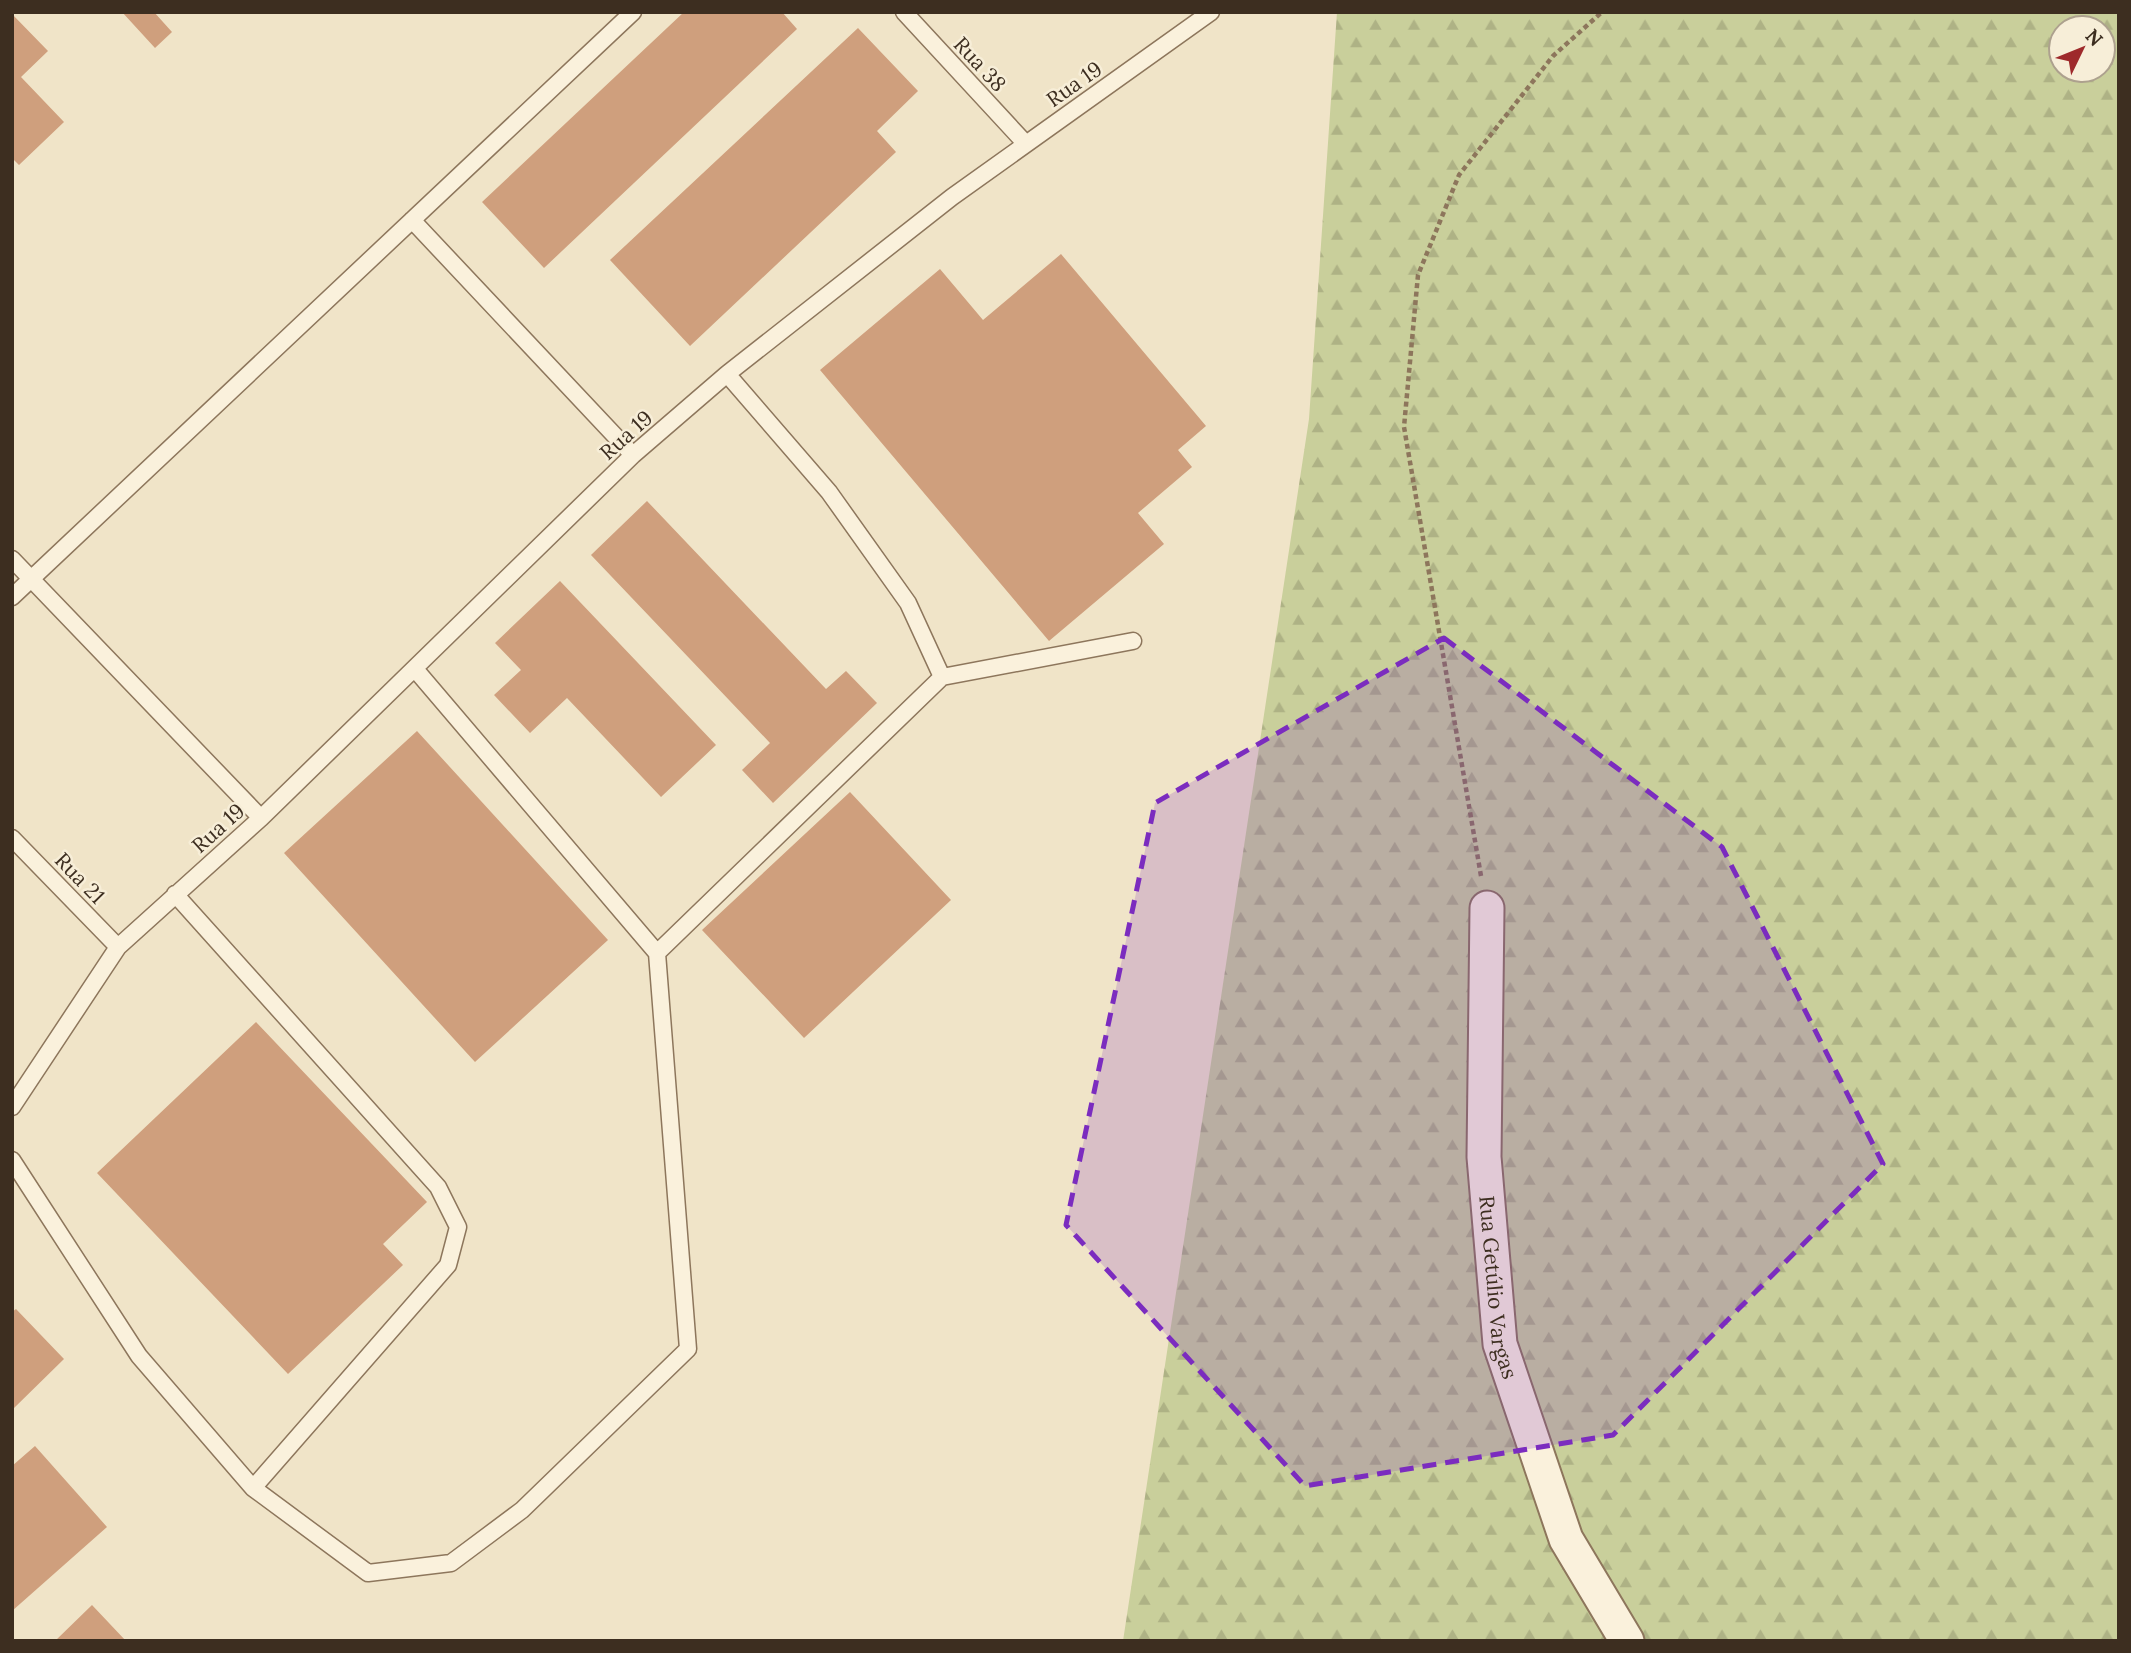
<svg xmlns="http://www.w3.org/2000/svg" width="2131" height="1653" viewBox="0 0 2131 1653" font-family="Lora,serif">
<defs>
<pattern id="forest-firs" width="22" height="20" patternUnits="userSpaceOnUse" patternTransform="scale(1.75)"><rect width="22" height="20" fill="#c9cf9b"/><path d="M5 1l3.5 6h-7zM16 11l3.5 6h-7z" fill="#aeb285"/></pattern>
</defs>
<rect width="100%" height="100%" fill="#f0e4c8"/>
<path fill="url(#forest-firs)" fill-rule="evenodd" d="M1337,12H2119V1641H1123L1309,419ZM2061,28H2103V70H2061Z"/>
<path fill="#cf9f7d" d="M122,12H154L172,32L155,48Z
M684,12H782L797,29L544,268L482,202Z
M12,14L48,51L21,77L64,122L19,165L12,158Z
M858,28L918,91L877,131L896,152L690,346L610,260Z
M1061,254L1206,426L1178,450L1192,467L1138,513L1164,544L1049,641L820,370L940,269L983,320Z
M647,501L826,689L846,671L877,703L773,803L742,770L770,743L591,555Z
M560,581L716,745L661,797L567,698L530,733L494,695L521,670L495,643Z
M417,731L608,940L475,1062L284,853Z
M850,792L951,900L804,1038L702,930Z
M256,1022L427,1202L383,1244L403,1265L288,1374L97,1173Z
M16,1309L64,1359L12,1410V1312Z
M35,1446L107,1527L12,1611V1466Z
M92,1605L126,1641H55Z"/>
<g fill="none" stroke-linecap="round" stroke-linejoin="round">
<defs>
<path id="service" d="M904,12L1026,144
M412,220L633,455
M727,374L829,492L908,603L942,677
M12,559L261,818
M12,597L633,12
M12,838L118,947
M175,894L438,1187L458,1227L448,1265L253,1488
M657,953L942,677L1133,641
M12,1107L118,947L261,818L633,455L727,374L952,197L1211,12
M12,1160L139,1356L253,1488L368,1573L451,1563L522,1510L688,1349L657,953L415,669"/>
<g id="minor">
<path id="s1" d="M1487,908L1484,1157L1500,1344L1566,1539L1627,1641"/>
</g>
</defs>
<use href="#service" stroke="#8d765c" stroke-width="19"/>
<use href="#minor" stroke="#8d765c" stroke-width="37"/>
<path stroke="#8d765c" stroke-width="4.5" stroke-dasharray="5 3.5" stroke-linecap="butt" d="M1481,876L1404,427L1418,275L1459,175L1553,56L1602,12"/>
<use href="#service" stroke="#faf1dc" stroke-width="16"/>
<use href="#minor" stroke="#faf1dc" stroke-width="33"/>
</g>
<path fill="#7b2cbf" fill-opacity="0.2" stroke="#7b2cbf" stroke-width="5" stroke-dasharray="14 9" stroke-linejoin="round" d="M1444,638L1722,847L1883,1164L1613,1435L1305,1486L1066,1225L1155,803Z"/>
<g text-anchor="middle" dominant-baseline="central" stroke-width="5" stroke-linejoin="round" paint-order="stroke">
<g font-size="21" fill="#3d2e20" stroke="#f7eed8">
<text transform="translate(980 64) rotate(47)">Rua 38</text>
<text transform="translate(1074 84) rotate(-35)">Rua 19</text>
<text transform="translate(626 435) rotate(-42)">Rua 19</text>
<text transform="translate(218 828) rotate(-42)">Rua 19</text>
<text transform="translate(80 878) rotate(46)">Rua 21</text>
<text stroke="none"><textPath href="#s1" startOffset="380">Rua Getúlio Vargas</textPath></text>
</g>
</g>
<rect width="2131" height="1653" fill="none" stroke="#3d2e20" stroke-width="28"/>
<g transform="translate(2082 49) rotate(47)"><circle r="33" fill="#f7eed8" stroke="#ada18e" stroke-width="2"/>
<path d="M0-5L12 26L0 18L-12 26Z" fill="#9e2a2b"/>
<text y="-10" font-size="19" font-weight="bold" text-anchor="middle" fill="#3d2e20">N</text>
</g>
</svg>
